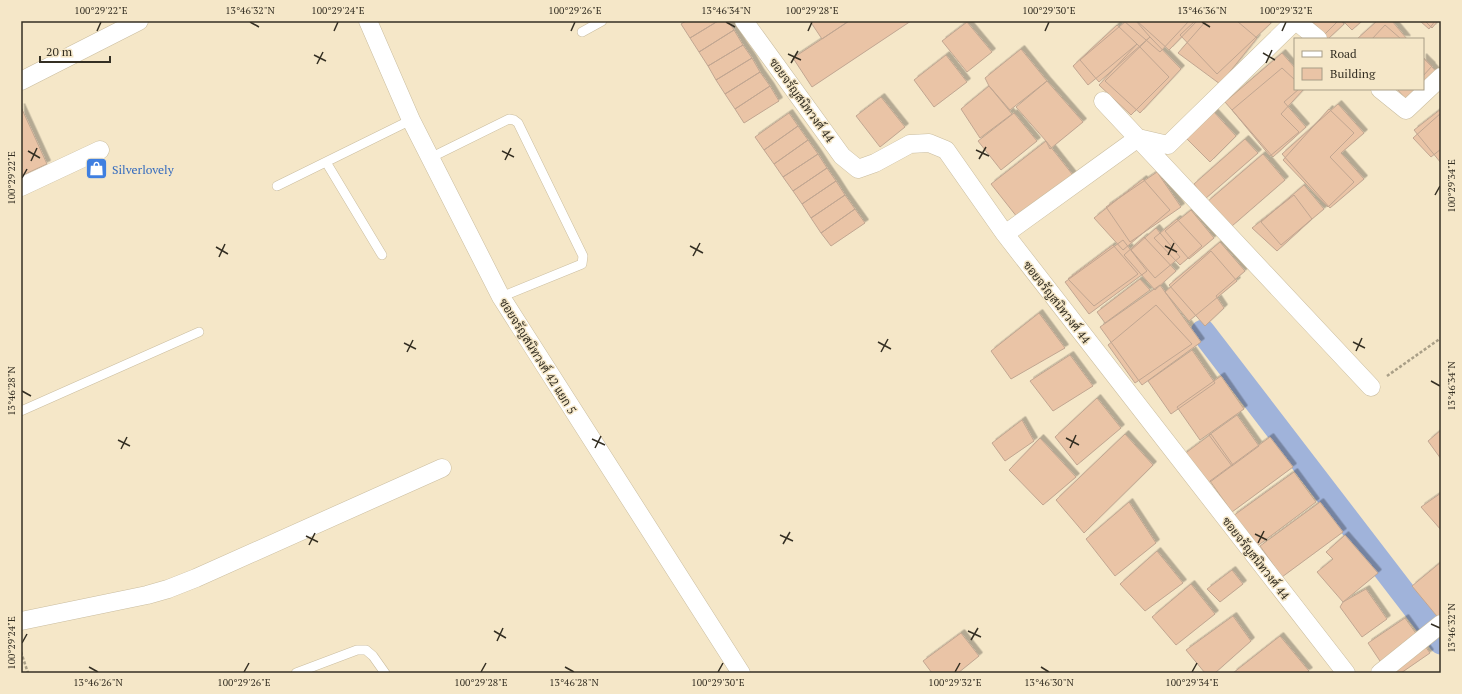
<svg xmlns="http://www.w3.org/2000/svg" width="1462" height="694" viewBox="0 0 1462 694" font-family="'PT Serif',Sarabun,serif">
<defs>
<filter id="shadow"><feDropShadow dx="3.5" dy="-3.5" stdDeviation="0" flood-color="#0004"/></filter>
</defs>
<rect width="100%" height="100%" fill="#f5e7c8"/>
<g fill="none" stroke-linecap="round" stroke-linejoin="round">
<path stroke="#a0b3da" stroke-width="25" d="M1203,332L1441,642"/>
</g>
<path fill="#eac4a6" stroke="#c1a691" filter="url(#shadow)" d="M686,21H718L690,38L681,24Z
M718,21H728L734,30L699,52L690,38Z
M810,21H849L822,39Z
M849,21H911L812,87L793,58Z
M1124,21H1189L1160,52Z
M1126,21H1136L1150,37L1099,82L1080,60Z
M1137,21H1197L1169,50Z
M1195,21H1269L1271,23L1217,74L1180,35Z
M1206,21H1237L1257,38L1220,84L1178,53Z
M1306,21H1341L1344,24L1328,39H1323Z
M1311,21H1338L1325,34Z
M1343,21H1362L1352,30Z
M1377,21H1392L1407,39H1357Z
M1420,21H1435L1429,29Z
M1425,21H1438L1432,28Z
M967,22L992,52L967,72L942,41Z
M1117,25L1137,44L1088,85L1073,66Z
M1385,25L1401,39H1372Z
M734,30L743,45L708,66L699,52Z
M1150,37L1181,69L1140,113L1105,81Z
M1137,44L1169,77L1131,115L1099,85Z
M743,45L752,58L716,80L708,66Z
M1021,49L1047,81L1010,110L989,86L985,78Z
M1282,53L1295,68V89H1299L1284,102L1306,127L1273,157L1225,102Z
M946,55L967,82L934,107L914,80Z
M1423,57L1441,77L1410,104L1397,89H1423Z
M752,58L760,72L725,94L716,80Z
M1423,58L1432,66L1423,76Z
M1282,68L1295,80V89H1304L1281,114L1299,132L1270,156L1232,110Z
M760,72L770,86L735,109L725,94Z
M1047,81L1083,122L1050,149L1046,141L1016,107Z
M770,86L779,101L744,123L735,109Z
M989,86L1012,114L980,138L961,109Z
M881,97L905,127L880,147L856,116Z
M1338,104L1364,133L1341,153L1364,179L1330,208L1282,154Z
M21,107L47,164L21,176Z
M1329,109L1354,133L1330,157L1354,182L1328,207L1283,160Z
M1441,109V163L1414,130Z
M1213,111L1236,136L1210,162L1186,138Z
M789,113L798,126L764,150L755,137Z
M1014,113L1037,141L1001,170L978,141Z
M1441,113V149L1431,157L1413,138Z
M798,126L808,140L774,164L764,150Z
M1245,139L1258,153L1205,199L1194,184Z
M808,140L818,154L783,177L774,164Z
M1046,141L1076,179L1021,222L991,184Z
M818,154L827,168L793,191L783,177Z
M1263,154L1285,180L1232,226L1207,202Z
M827,168L836,181L802,204L793,191Z
M1157,172L1181,207L1130,242L1106,207Z
M1143,179L1170,210L1123,250L1094,218Z
M836,181L845,195L811,218L802,204Z
M1304,185L1324,209L1281,245L1261,222Z
M845,195L855,209L821,233L811,218Z
M1294,195L1312,219L1277,251L1252,228Z
M855,209L865,223L831,246L821,233Z
M1191,210L1214,238L1189,259L1165,231Z
M1177,219L1202,246L1180,265L1154,238Z
M1156,228L1180,257L1155,278L1131,250Z
M1144,237L1176,271L1155,290L1124,255Z
M1123,240L1147,271L1089,314L1065,282Z
M1220,242L1245,271L1216,296L1224,308L1205,326L1169,285Z
M1113,245L1138,274L1094,306L1068,279Z
M1211,251L1237,281L1189,321L1165,292Z
M1140,279L1150,290L1105,323L1097,312Z
M1160,285L1201,342L1142,385L1100,327Z
M1156,305L1192,344L1135,383L1108,345Z
M1039,313L1065,348L1011,379L991,351Z
M1192,350L1215,383L1171,414L1148,381Z
M1070,355L1093,386L1053,411L1030,381Z
M1221,376L1244,409L1200,440L1177,407Z
M1097,398L1121,428L1077,465L1055,437Z
M1237,415L1259,446L1232,466L1209,435Z
M1022,420L1034,441L1005,461L992,443Z
M1441,430V459L1428,441Z
M1125,434L1153,465L1084,533L1056,500Z
M1211,434L1233,465L1206,485L1183,455Z
M1270,437L1293,467L1232,512L1210,481Z
M1040,438L1076,477L1043,505L1009,470Z
M1294,472L1316,502L1256,547L1233,516Z
M1441,493V530L1421,507Z
M1129,502L1156,543L1115,576L1086,539Z
M1320,502L1343,532L1282,577L1260,546Z
M1345,535L1378,573L1343,602L1317,572L1333,559L1326,552Z
M1157,551L1183,583L1145,611L1120,584Z
M1441,562V621L1412,586Z
M1232,570L1243,584L1220,602L1207,589Z
M1191,584L1215,614L1176,645L1152,617Z
M1366,589L1387,619L1362,637L1340,607L1343,602Z
M1233,616L1251,641L1215,673H1205L1186,650Z
M1405,618L1430,653L1401,673H1388L1368,643Z
M961,633L979,656L958,673H932L923,661Z
M1280,636L1309,671L1306,673H1233Z"/>
<g fill="none" stroke-linecap="round" stroke-linejoin="round">
<defs>
<path id="lane" d="M582,32L602,21
M430,158L509,119L514,120L518,123L583,256L582,264L501,297
M326,162L382,255
M277,186L411,120
M21,411L199,332
M296,673L357,650H366L373,656L385,673"/>
<path id="street" d="M368,21L411,120L501,297L741,673
M744,21L842,156L858,169L875,163L910,144L929,143L946,150L1005,234L1346,673
M1296,21L1318,39
M21,81L139,21
M1380,89L1406,110L1441,77
M1103,101L1371,387
M21,187L100,150
M1005,234L1138,138L1168,145L1295,21
M21,621L147,595L168,589L196,578L442,468
M1380,673L1441,624"/>
</defs>
<use href="#lane" stroke="#cabd9f" stroke-width="10"/>
<use href="#street" stroke="#cabd9f" stroke-width="19"/>
<path stroke="#a99f87" stroke-width="2.5" stroke-dasharray="3 2" stroke-linecap="butt" d="M1387,376L1441,338
M21,652L28,673"/>
<use href="#lane" stroke="#fff" stroke-width="9"/>
<use href="#street" stroke="#fff" stroke-width="18"/>
</g>
<path fill="none" stroke="#342f23" stroke-width="1.5" d="M250,22L259,27M726,22L735,27M1202,22L1210,27M97,31L101,22M334,31L338,22M571,31L575,22M808,31L812,22M1045,31L1049,22M1282,31L1286,22M1263,53L1275,60M788,54L801,60M314,55L326,61M791,63L798,51M1266,63L1272,50M317,64L323,52M976,150L989,156M28,151L40,158M502,151L514,157M979,159L986,147M505,160L511,148M31,161L37,148M22,178L27,169M1435,195L1440,186M690,246L703,253M1165,246L1177,252M216,247L228,254M1168,255L1174,243M693,256L700,243M219,257L225,244M878,342L891,349M1353,342L1365,348M404,343L416,349M1356,351L1362,338M407,352L413,340M881,352L888,339M1431,381L1440,386M22,391L31,396M1066,438L1079,445M592,439L605,445M118,440L130,446M595,448L601,436M1070,448L1076,435M121,449L127,437M1255,534L1267,540M780,535L793,541M306,536L318,542M1258,543L1264,531M783,544L790,532M309,545L315,533M1431,624L1440,628M494,631L506,638M968,631L981,637M971,640L978,628M497,641L503,628M22,643L27,634M89,667L98,672M565,667L574,672M1041,667L1049,672M244,672L249,663M481,672L486,663M718,672L723,663M955,672L960,663M1192,672L1197,663"/>
<defs>
<symbol id="shop-square" viewBox="-11 -11 22 22"><rect x="-9" y="-9" width="18" height="18" rx="4" fill="#3f7fe0" stroke="#f5e7c8"/><path d="M-5-2.5h2.3a2.7 3.5 0 0 1 5.4 0H5L5.5 6h-11ZM-1.5-2.5h3a1.5 2.3 0 0 0-3 0Z" fill="#fff"/></symbol>
</defs>
<g fill-rule="evenodd">
<use href="#shop-square" x="84" y="156" width="25" height="25"/>
</g>
<g text-anchor="middle" dominant-baseline="central" stroke-width="3" stroke-linejoin="round" paint-order="stroke">
<g font-size="12" fill="#342f23" stroke="#f5e7c8">
<text transform="translate(802 100) rotate(54)">ซอยจรัญสนิทวงศ์ 44</text>
<text transform="translate(1057 302) rotate(52)">ซอยจรัญสนิทวงศ์ 44</text>
<text transform="translate(538 356) rotate(58)">ซอยจรัญสนิทวงศ์ 42 แยก 5</text>
<text transform="translate(1256 558) rotate(52)">ซอยจรัญสนิทวงศ์ 44</text>
</g>
<g font-size="12" fill="#366cbe" stroke="#f5e7c8" text-anchor="start">
<text x="112" y="169">Silverlovely</text>
</g>
</g>
<rect width="1462" height="694" fill="none" stroke="#f5e7c8" stroke-width="44"/>
<rect x="1294" y="38" width="130" height="52" fill="#f5e7c8" stroke="#a89d86"/>
<rect x="1302" y="51" width="20" height="6" fill="#ffffff" stroke="#a89d86"/>
<text x="1330" y="58" font-size="12" fill="#342f23">Road</text>
<rect x="1302" y="68" width="20" height="12" fill="#eac4a6" stroke="#a89d86"/>
<text x="1330" y="78" font-size="12" fill="#342f23">Building</text>
<path d="M40 56v6h70v-6" fill="none" stroke="#342f23" stroke-width="2"/>
<text x="46" y="56" font-size="12" fill="#342f23" stroke="#f5e7c8" stroke-width="3" paint-order="stroke">20 m</text>
<rect x="22" y="22" width="1418" height="650" fill="none" stroke="#342f23" stroke-width="1.5"/>
<g font-size="10" text-anchor="middle" fill="#342f23">
<text x="101" y="14">100°29'22"E</text>
<text x="250" y="14">13°46'32"N</text>
<text x="338" y="14">100°29'24"E</text>
<text x="575" y="14">100°29'26"E</text>
<text x="726" y="14">13°46'34"N</text>
<text x="812" y="14">100°29'28"E</text>
<text x="1049" y="14">100°29'30"E</text>
<text x="1202" y="14">13°46'36"N</text>
<text x="1286" y="14">100°29'32"E</text>
<text transform="translate(11 178) rotate(-90)" y="4">100°29'22"E</text>
<text transform="translate(1451 186) rotate(-90)" y="4">100°29'34"E</text>
<text transform="translate(1451 386) rotate(-90)" y="4">13°46'34"N</text>
<text transform="translate(11 391) rotate(-90)" y="4">13°46'28"N</text>
<text transform="translate(1451 628) rotate(-90)" y="4">13°46'32"N</text>
<text transform="translate(11 643) rotate(-90)" y="4">100°29'24"E</text>
<text x="98" y="686">13°46'26"N</text>
<text x="244" y="686">100°29'26"E</text>
<text x="481" y="686">100°29'28"E</text>
<text x="574" y="686">13°46'28"N</text>
<text x="718" y="686">100°29'30"E</text>
<text x="955" y="686">100°29'32"E</text>
<text x="1049" y="686">13°46'30"N</text>
<text x="1192" y="686">100°29'34"E</text>
</g>
</svg>
